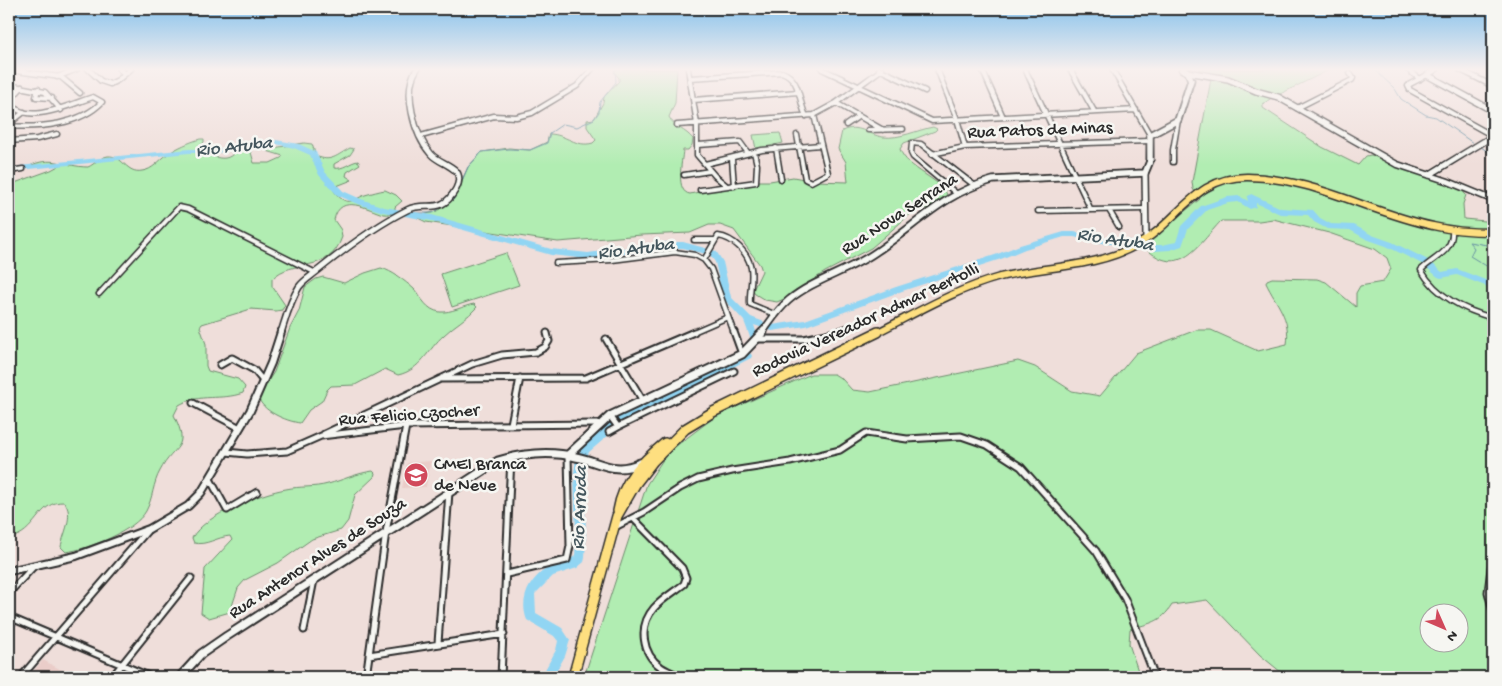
<svg xmlns="http://www.w3.org/2000/svg" width="1502" height="686" viewBox="0 0 1502 686" font-family="'Gochi Hand',sans-serif">
<rect width="100%" height="100%" fill="#efdeda"/>
<filter id="ink" filterUnits="userSpaceOnUse"><feTurbulence type="fractalNoise" baseFrequency=".02" numOctaves="2"/><feDisplacementMap in="SourceGraphic" scale="10" xChannelSelector="R" yChannelSelector="G"/><feConvolveMatrix kernelMatrix="1 2 1 2 8 2 1 2 1" color-interpolation-filters="sRGB"/></filter>
<g filter="url(#ink)">
<path fill="#eacdc9" d="M431,461L426,487L402,488L407,463Z
M43,660L65,672L60,677H29Z"/>
<path fill="#b1edb2" stroke="#6e8c6e" fill-rule="evenodd" d="M615,69H677L675,103L669,117C674,127 686,130 693,139L692,145L688,150H683C682,162 675,192 690,194L748,181H770L793,177L815,181L848,182L846,162L838,149L842,131C859,123 868,135 883,137C900,139 917,130 933,127L937,129L935,131L904,143L900,149C906,169 943,180 947,195L927,208L914,211L871,248L825,272L784,299L777,302L765,300L755,294L753,290L762,271L760,265L734,230L720,225H709L690,233L642,235L558,242L426,222L416,217L437,211L454,198L468,167L482,152L509,148L530,150L547,142L549,134C566,134 576,148 593,143L596,140L587,127V120L594,119L603,103L604,97L619,81V78L614,72Z
M1199,69H1331L1270,99L1263,104V108L1322,147L1358,165L1366,156L1371,155L1461,189L1466,195L1463,204L1464,219L1485,221L1493,219V677H1287L1260,655L1207,600L1172,605C1161,623 1150,623 1130,629L1129,644L1140,677H584L647,484L668,452L716,416L811,374H834L842,379L852,390L870,392L1018,361L1035,367L1072,391L1100,396L1136,353L1196,330H1211L1258,351L1287,344C1291,318 1276,304 1266,283L1267,280L1272,278L1317,279L1326,282L1356,307V293L1360,286L1383,282L1391,269L1387,258L1375,249L1329,233L1273,219L1259,221H1221C1198,245 1180,280 1145,248L1144,244L1200,199L1193,189L1192,182L1211,79ZM1430,614H1460V644H1430Z
M780,133L783,143L756,149L753,135Z
M200,139H204V142L199,148V150C209,154 222,163 232,155C235,152 236,148 240,145H249L254,163H270L281,158L283,156L267,151V149L304,143L312,144L316,156C331,163 337,155 350,148L354,149L350,155L334,164V168C343,170 350,162 358,161L360,164L347,172L346,176L352,180L334,187V191C347,208 352,200 365,195C372,193 379,191 385,190L396,195L402,201L395,207V212C391,213 388,215 383,214C369,210 340,192 334,220L341,230L342,237C329,276 292,257 272,279V286L285,305L282,310L276,311L251,309L202,324L200,327L206,344V366L208,371L238,379L245,387L243,393C221,401 200,393 179,405L174,415C191,450 174,444 160,471C153,483 153,498 146,511C135,531 88,549 66,552L61,547C63,533 75,515 64,502C37,501 37,534 9,538V185L51,170L64,163L28,167C51,154 65,167 88,167C95,164 100,157 108,156C123,155 126,174 142,171C153,170 159,160 168,154C176,148 190,142 200,139Z
M506,253L519,285L452,307L441,274Z
M381,268C392,271 405,281 414,289C422,298 426,310 440,312C451,313 463,306 474,304L477,307C468,318 454,325 444,335C428,349 421,370 398,375L385,369L355,385L331,386L327,390L322,401L309,410L300,423C286,421 261,411 258,396L274,372L290,328L299,311L305,287L316,279L323,277L344,283L365,273Z
M373,471L375,473L374,477L355,495L348,521L341,530L312,539L278,563L245,580L238,588L230,612L209,618L201,613L205,569L232,540L230,536C217,537 206,546 194,543L192,538C204,515 261,493 286,489C300,486 314,488 328,484C343,480 357,473 373,471Z"/>
<g fill="none" stroke-linecap="round" stroke-linejoin="round">
<path stroke="#6891a3" stroke-width="1" d="M1374,69L1395,89L1401,99L1426,115L1436,117L1473,143
M1481,147L1493,155
M407,213H433L454,199L468,167L482,152L509,149L530,150L547,143L550,133L563,124L577,127L594,119L599,112L600,102L616,82L615,69
M1493,246L1469,242L1474,248L1470,256L1493,270"/>
<path fill="#91d5f3" fill-rule="evenodd" d="M276,140L299,144L316,152L325,172L343,191L361,199L384,207L432,215L551,249L588,253L668,242H683L716,251L723,262L731,297L751,317L772,325L805,320L896,287L995,255L1020,245L1064,232H1074L1106,238H1119L1149,245H1162L1176,242L1181,226L1201,206L1227,197L1239,196L1248,201L1247,197L1251,194L1281,208L1313,210L1320,218L1331,224L1354,225L1372,235L1392,242L1428,260V264H1433L1442,272L1457,269L1493,283V289L1457,275L1441,278L1438,277L1427,268V264H1422L1386,246L1366,239L1350,230L1327,229L1314,222L1308,215L1280,214L1256,203V207L1250,209L1238,202L1228,203L1207,210L1188,229L1182,246L1170,250L1155,251L1119,244H1106L1074,237H1064L1025,249L1001,259L902,291L806,326L772,331L754,325L757,335L756,337H750L744,321L723,298L715,262L710,255L683,248H668L588,259L551,255L432,221L383,212L355,203L337,195L319,175L310,155L294,148L276,144L217,153H189L9,171V167L189,149H217Z
M748,352L751,354L752,356L751,358L624,422L589,452L586,459L584,472L586,537L585,558L584,562L577,568L553,576L535,594L536,613L562,628L570,640L565,656L553,677H541L556,650L558,641L554,636L527,620C519,600 529,580 546,569C555,563 566,563 575,556L576,537L574,472L576,459L583,446L618,416Z"/>
<defs>
<path id="minor-far1" d="M88,69L101,81L110,84L118,80L131,69
M119,69L125,74
M688,69L697,124V155L715,176L727,186
M822,69L932,121L1136,110
M879,69L925,91
M937,69L957,119L965,147
M982,69L1003,117
M1025,69L1091,210
M1070,69L1094,111
M1112,69L1150,135
M1407,69L1420,79
M1459,69L1493,86
M9,70L61,77L80,93
M1427,75L1410,84L1408,86L1410,90L1493,136
M57,77L77,69
M690,78L782,72C801,79 798,100 806,116
M9,85L45,92L61,110
M38,89L36,97L52,98
M693,100L798,92
M836,103L883,130
M1297,108L1352,80L1353,78L1350,73
M9,124L24,112
M677,125L814,115L836,103L882,69
M846,125L859,116
M9,126C39,128 80,125 102,102L93,97C73,103 26,127 11,103L13,97L22,87
M868,130L903,129
M797,135L805,179L811,182L828,173L814,115
M421,136L494,116L516,117L532,113L577,86L592,69
M9,141L37,139L57,134
M698,145L740,142L748,153
M776,148L781,179
M932,154L965,147L1149,141
M732,159L734,186
M1173,162V150L1178,120
M705,164L762,150L820,145
M9,171L23,169
M684,175L710,171
M700,190L756,182L757,165L754,152
M957,194L913,157L911,153L912,143L921,144L974,185
M1109,210L1119,227
M1038,211L1145,209
M1452,229C1454,252 1435,256 1421,270C1437,297 1464,310 1493,318
M694,240H714
M704,260L718,236C733,238 748,252 751,268C753,280 749,292 750,304L774,314
M556,263L612,260L675,252L695,255L704,260L711,269L734,333
M99,294L179,207L188,209L314,272
M691,333L728,317
M831,333L848,327"/>
<path id="minor" d="M734,332L742,354
M606,339L643,401
M758,339H804L836,332
M220,365L232,358L254,370L263,381
M440,379L586,378L694,332
M193,403L240,428
M511,424L520,378
M618,427L734,371
M609,432L618,427L610,416
M324,434L472,364L502,355L536,352L545,347L549,341L547,333
M226,452L247,454L287,451L321,436L406,426L597,424
M210,479L227,510L257,492
M633,518L682,568L686,578L684,584C674,592 662,599 654,608C638,626 642,654 661,667C667,671 675,674 682,677
M615,527L644,512L680,488L698,479L732,471L790,462L840,450L866,433L907,439L961,436L987,445L1021,467L1096,551L1125,599L1155,677
M1492,561L1488,592L1493,611
M507,574L567,560L570,546L568,455
M9,593L33,567
M9,617L151,677
M304,630L314,580
M438,643L449,492
M369,655L504,634
M21,677L147,531
M112,677L191,578
M366,677L386,532L406,426
M501,677L511,457"/>
<path id="tertiary-far1" d="M1436,69L1427,75L1493,111
M1188,72L1228,79L1256,91L1278,97L1396,164L1447,181L1493,200
M1145,173L1146,240
M1429,175L1493,136
M281,333C286,317 290,301 299,287C303,281 310,277 316,272C342,251 377,225 407,210C427,200 440,217 456,189C459,183 460,176 456,171C449,164 437,161 431,154C414,135 402,90 417,69"/>
<path id="tertiary" d="M9,571L76,556L149,529L188,506L201,493L250,411L271,363L281,332"/>
<path id="secondary-far1" d="M762,333C770,322 778,309 789,300C813,280 846,272 873,254C915,227 943,193 993,180L1145,173L1150,161V135L1178,120L1191,80L1188,72L1182,69"/>
<path id="secondary" d="M568,455L610,416L742,354L763,332
M180,677L201,654L227,636L498,461C522,454 551,451 576,457C601,462 614,475 640,463"/>
<path id="trunk-far1" d="M876,333C916,313 956,289 1000,277C1043,266 1095,268 1135,246C1178,224 1193,176 1248,177C1314,178 1370,213 1433,226C1453,231 1473,232 1493,232"/>
<path id="trunk" d="M618,511C623,480 642,462 665,443
M573,677L617,516L636,483L653,461L685,429L713,412L878,332"/>
</defs>
<use href="#minor-far1" stroke="#2b2b2b" stroke-width="7"/>
<use href="#minor" stroke="#2b2b2b" stroke-width="9"/>
<use href="#tertiary-far1" stroke="#2b2b2b" stroke-width="8"/>
<use href="#tertiary" stroke="#2b2b2b" stroke-width="10"/>
<use href="#secondary-far1" stroke="#2b2b2b" stroke-width="9"/>
<use href="#secondary" stroke="#2b2b2b" stroke-width="11"/>
<use href="#trunk-far1" stroke="#2b2b2b" stroke-width="9"/>
<use href="#trunk" stroke="#2b2b2b" stroke-width="12"/>
<use href="#minor-far1" stroke="#f6f6f2" stroke-width="4"/>
<use href="#minor" stroke="#f6f6f2" stroke-width="5"/>
<use href="#tertiary-far1" stroke="#f6f6f2" stroke-width="5"/>
<use href="#tertiary" stroke="#f6f6f2" stroke-width="6"/>
<use href="#secondary-far1" stroke="#f6f6f2" stroke-width="5.5"/>
<use href="#secondary" stroke="#f6f6f2" stroke-width="7"/>
<use href="#trunk-far1" stroke="#fedf80" stroke-width="6"/>
<use href="#trunk" stroke="#fedf80" stroke-width="9"/>
</g>
</g>
<linearGradient id="sky" x2="0" y2="1"><stop stop-color="#85c1ec"/><stop offset="0.42" stop-color="#f8f0ee"/><stop offset="1" stop-color="#f8f0ee" stop-opacity="0"/></linearGradient>
<rect width="1502" height="165" fill="url(#sky)"/>
<defs>
<symbol id="school-disc" viewBox="-11 -11 22 22"><circle r="9.5" fill="#d1495b" stroke="#f6f6f2"/><path d="M0-5L7-2L0 1L-7-2ZM-4 1L0 2.5L4 1V4Q0 6-4 4Z" fill="#fff"/></symbol>
</defs>
<g fill-rule="evenodd">
<use href="#school-disc" x="402" y="461" width="28" height="28"/>
</g>
<g text-anchor="middle" dominant-baseline="central" stroke-width="5" stroke-linejoin="round" paint-order="stroke">
<g font-size="18" fill="#2b2b2b" stroke="#f6f6f2">
<text transform="translate(1040 131) rotate(-2)">Rua Patos de Minas</text>
<text transform="translate(900 215) rotate(-33)">Rua Nova Serrana</text>
<text transform="translate(866 321) rotate(-25)">Rodovia Vereador Admar Bertolli</text>
<text transform="translate(409 416) rotate(-4)">Rua Felicio Czocher</text>
<text transform="translate(318 559) rotate(-33)">Rua Antenor Alves de Souza</text>
</g>
<g font-size="18" fill="#2b2b2b" stroke="#f6f6f2" text-anchor="start">
<text x="434" y="465">CMEI Branca<tspan x="434" dy="21">de Neve</tspan></text>
</g>
<g font-size="19" font-style="italic" fill="#44565d" stroke="#f6f6f2">
<text transform="translate(234 148) rotate(-6)">Rio Atuba</text>
<text transform="translate(1115 241) rotate(9)">Rio Atuba</text>
<text transform="translate(636 250) rotate(-7)">Rio Atuba</text>
<text transform="translate(581 508) rotate(-88)">Rio Arruda</text>
</g>
</g>
<rect width="1502" height="686" fill="none" stroke="#f6f6f2" stroke-width="30"/>
<rect x="15" y="15" width="1472" height="656" fill="none" stroke="#2b2b2b" stroke-width="2" filter="url(#ink)"/>
<g transform="translate(1444 628) rotate(135)"><circle r="24" fill="#f6f6f2" stroke="#a5a5a2"/>
<path d="M0-4L9 19L0 12L-9 19Z" fill="#d1495b"/>
<text y="-8" font-size="14" font-weight="bold" text-anchor="middle" fill="#2b2b2b">N</text>
</g>
</svg>
